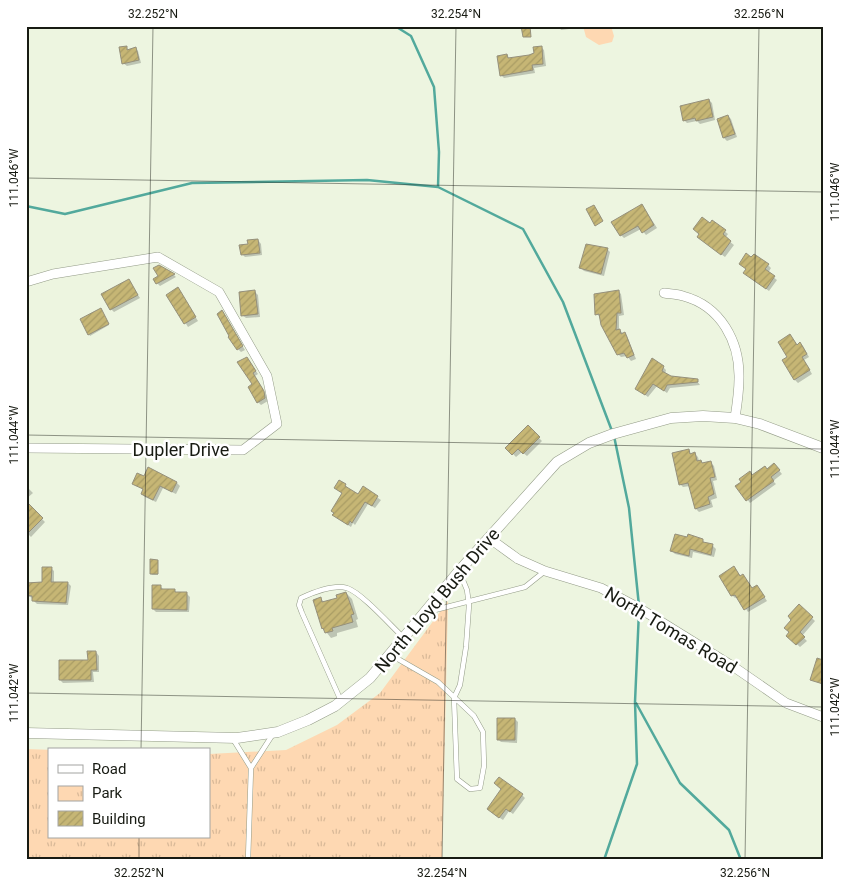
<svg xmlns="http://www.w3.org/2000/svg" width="849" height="886" viewBox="0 0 849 886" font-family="Roboto,sans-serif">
<defs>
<pattern id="park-tufts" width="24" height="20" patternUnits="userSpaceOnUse" patternTransform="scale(1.25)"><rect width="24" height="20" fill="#fed8b2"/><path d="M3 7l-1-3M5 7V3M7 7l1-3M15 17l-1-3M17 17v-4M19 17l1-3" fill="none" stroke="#d9b998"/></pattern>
<pattern id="building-hatch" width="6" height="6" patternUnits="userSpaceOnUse" patternTransform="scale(1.25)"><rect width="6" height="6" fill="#c6b675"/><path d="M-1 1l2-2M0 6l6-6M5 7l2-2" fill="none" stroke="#a99c64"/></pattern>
</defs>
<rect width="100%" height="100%" fill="#edf5e0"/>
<path fill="#fed8b2" d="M583,26H611L614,36L612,42L599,45L586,37Z"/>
<path fill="url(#park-tufts)" d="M448,601L442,860H26V749L54,750H49V837H209V754L286,750L337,725L380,693Z"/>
<path fill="#0003" d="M559,26H576L577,28L561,30Z
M126,47L129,50L135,48L138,51L141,63L127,66L123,63Z
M541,47L544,50L546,66L534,68L535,73L504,78L501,75L507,56L510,59L529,56L535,53Z
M709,100L712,103L715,120L700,124L697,121L687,123L684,120Z
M728,116L731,119L737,137L727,141L724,138L718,120Z
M645,209L657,228L646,235L641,229L624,238L621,235Z
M713,222L728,234L725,238L734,245L725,257L702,240Z
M258,240L261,244L262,255L245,257L242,254L249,246Z
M607,249L610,252L604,276L584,271L581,268Z
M768,265L771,268L768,273L777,280L769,291L748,276L747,269Z
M173,274L176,277L160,286L157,283Z
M129,281L140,298L114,312L111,309Z
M178,289L198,321L188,327L168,295Z
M618,291L621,294L624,315L619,316V330L627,336L636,359L631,361L627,356L621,357L618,354L601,317L596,314Z
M255,292L258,295L260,317L246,318L242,315Z
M102,311L109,325L90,336L81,319Z
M222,312L245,350L241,352L238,349Z
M790,336L798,346L800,344L803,346L809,357L804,360L812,374L798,383L795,380L788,357Z
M247,358L258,374L255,376L266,395L268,401L261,405L258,402Z
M663,367L666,370L665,374L671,377L697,381L700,385L670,388L667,393L657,386L648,397L640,391Z
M528,427L542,441L527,456L522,452L516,457L507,448Z
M688,450L692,455L695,454L698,457L699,461L704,464L711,463L714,466L717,480L713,481L717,498L711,500L713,507L699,512L696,509L690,486L683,487L680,484Z
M777,468L782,474L773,481L776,484L750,503L737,486L753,476Z
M134,483H177L180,486L176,494L163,488L156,502L145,497L142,494L144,490Z
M345,485L348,488L347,489L358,496L363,488L381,500L375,508L368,504L355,525L353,523L351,527L337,518L343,494L335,488Z
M26,486L33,493L26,499Z
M26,503L45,522L31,537L26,532Z
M702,540L705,544L713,546L716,549L714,557L693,552L692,558L675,554L672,551Z
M158,561V575H152L151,574Z
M51,568L54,571V583H68L71,586L68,605L37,604L34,601V598L26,596V584H43Z
M734,568L752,589L760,590L767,601L748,612L738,597L735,598L732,595Z
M160,586L163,589L174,590L177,593L187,594L190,597L189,612H156L153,609Z
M347,594L352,599L358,619L356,620L358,627L337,633V636L331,638L323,628L320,598L325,603L338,598L337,596Z
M799,606L815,621L802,636L807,641L800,647L788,636Z
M96,652L99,656V672H93L94,682L63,683L60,680L89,661Z
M515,719L518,722L517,743L501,742L498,739Z
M522,795L525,798L513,814L509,811L503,820L491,812Z"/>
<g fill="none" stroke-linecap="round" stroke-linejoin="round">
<path stroke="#52a99c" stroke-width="2.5" d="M395,26L411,36L434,87L439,152L438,187
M26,206L65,214L192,183L367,180L438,187L523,229L563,302L612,431
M614,436L629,508L639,606
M636,703L680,783L729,830L741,860
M604,860L637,764L635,702L639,611"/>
</g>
<path fill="url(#building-hatch)" stroke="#95907c" d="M521,26H530L531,37H523Z
M127,46V50L136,47L139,60L122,64L119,47Z
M542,46L543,64L532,65L533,70L500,76L497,56L507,54L508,58L529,55L534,53L533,47Z
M709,99L713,117L696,121L695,118L683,121L680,106Z
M728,115L735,134L723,138L717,119Z
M642,204L654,225L642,233L638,226L620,236L611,222Z
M594,205L603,221L595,226L586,209Z
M702,217L710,223L712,220L726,230L723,234L731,241L721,255L697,237L699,234L693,229Z
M258,239L260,253L241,255L239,245L248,244L247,240Z
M586,244L608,248L601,274L579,268Z
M746,253L751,257L754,254L769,264L765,269L775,276L766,289L743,273L746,269L739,264Z
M159,265L175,274L156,284L153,279L158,276L153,268Z
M129,279L138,295L110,310L101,294Z
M178,287L196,317L184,324L166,295Z
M255,290L258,314L241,316L239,292Z
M619,290L621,313H617L616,330L620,329L621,334L625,332L634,355L627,358L624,353L617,355L601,325L599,314L595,315L594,294Z
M101,308L109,324L88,335L80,319Z
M222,310L243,346L237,350L228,337L229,336L217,314Z
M790,334L797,345L800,342L807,354L802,357L810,370L794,380L782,360L787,357L778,342Z
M247,357L256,371L253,373L264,391L265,398L257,403L248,387L252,384L237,362Z
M652,358L664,366L662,371L671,376L698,379V382L667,385L664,391L653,384L645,395L635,389Z
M528,425L540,437L523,454L518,449L512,455L505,448Z
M689,449L690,454L695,452L697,461L701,460L702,463L711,461L715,477L710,478L714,494L708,497L710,504L695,509L688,483L679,485L672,453Z
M774,463L780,470L771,477L774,481L746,501L735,486L741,482L739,479L750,471L752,475L765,466L767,469Z
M148,467L177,482L172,492L160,486L153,500L141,494L143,489L132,484L137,473L144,476Z
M339,480L346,484L345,486L358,494L363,486L378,496L372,506L365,502L352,523L350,521L348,525L332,515L334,513L331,511L342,493L334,488Z
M26,501L43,518L26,535Z
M675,534L687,537L688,534L703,539V542L713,544L711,555L690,549L689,556L670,551Z
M150,559L158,560V574H150Z
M734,566L740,576L743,574L752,588L757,585L765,597L744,610L735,595L731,596L719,576Z
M42,567H52L51,582H68L66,603L32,601V596L26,595V583L42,582Z
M152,585H161V589H175V592H187V610L152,609Z
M346,592L354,614L351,615L353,622L332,628L333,631L325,633L323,628L322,629L313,600L321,597L322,602L337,598L336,595Z
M799,604L813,617L800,632L805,637L796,645L786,636L789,632L784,628L791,620L788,616Z
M87,651H96L97,670H91V680H59V660H88Z
M817,658L823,660V684L810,680Z
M497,718H515V740H497Z
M499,777L523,794L510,812L506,809L499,818L487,809L501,789L494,783Z"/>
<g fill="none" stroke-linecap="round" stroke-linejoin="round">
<defs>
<path id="service" d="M427,612L525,587L545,571
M391,655L438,682L474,716L483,732L484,766L480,788L470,789L457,779L454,698L460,685L466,647L469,605L467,590L460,573
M341,701L302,613L299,605L301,598C314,592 333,584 347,588C362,593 391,626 404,638
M233,739L251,768
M248,860L251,768L273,734"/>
<path id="minor" d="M26,282L53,274L158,257L219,292L267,376L277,424L243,450L26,448
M664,293C670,294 677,294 683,296C721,306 740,342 739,379C739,392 737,405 735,418
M489,538L518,559L545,571L601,588L639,608L734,667L786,703L823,717"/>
<path id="tertiary" d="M26,733L237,738L278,732L308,720L335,706L370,678L459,571L557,462L589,443L613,434L671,418L703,416L735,418L760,424L823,448"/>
</defs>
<use href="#service" stroke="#939b87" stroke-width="5.5"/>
<use href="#minor" stroke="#939b87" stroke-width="10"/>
<use href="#tertiary" stroke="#939b87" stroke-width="11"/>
<use href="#service" stroke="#fff" stroke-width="4.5"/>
<use href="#minor" stroke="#fff" stroke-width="9"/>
<use href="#tertiary" stroke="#fff" stroke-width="10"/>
</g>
<path fill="none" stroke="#181b13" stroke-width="1" stroke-opacity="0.45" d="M26,178L823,192M26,435L823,449M26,693L823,707M141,750L153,26M139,860V837M442,860L456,26M745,860L759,26"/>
<g text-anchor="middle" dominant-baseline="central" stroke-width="5" stroke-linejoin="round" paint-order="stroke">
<g font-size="18" fill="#181b13" stroke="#fff">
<text x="181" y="449">Dupler Drive</text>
<text transform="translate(437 600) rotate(-50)">North Lloyd Bush Drive</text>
<text transform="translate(671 630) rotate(31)">North Tomas Road</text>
</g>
</g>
<rect width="849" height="886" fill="none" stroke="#ffffff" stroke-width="55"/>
<rect x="48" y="748" width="162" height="90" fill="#ffffff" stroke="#a3a4a1"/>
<rect x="58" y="765" width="25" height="8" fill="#ffffff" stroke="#a3a4a1"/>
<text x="92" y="774" font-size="15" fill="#181b13">Road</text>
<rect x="58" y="786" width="25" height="15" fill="url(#park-tufts)" stroke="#a3a4a1"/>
<text x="92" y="798" font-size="15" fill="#181b13">Park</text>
<rect x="58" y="811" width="25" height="15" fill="url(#building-hatch)" stroke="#a3a4a1"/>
<text x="92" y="824" font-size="15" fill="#181b13">Building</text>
<rect x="28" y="28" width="794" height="830" fill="none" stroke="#181b13" stroke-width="2"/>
<g font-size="12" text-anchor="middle" fill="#181b13">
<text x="153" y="18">32.252°N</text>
<text x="456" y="18">32.254°N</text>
<text x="759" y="18">32.256°N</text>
<text transform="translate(14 178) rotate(-90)" y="4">111.046°W</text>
<text transform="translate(835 192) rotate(-90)" y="4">111.046°W</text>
<text transform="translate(14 435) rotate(-90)" y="4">111.044°W</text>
<text transform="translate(835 449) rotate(-90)" y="4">111.044°W</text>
<text transform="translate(14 693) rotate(-90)" y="4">111.042°W</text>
<text transform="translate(835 707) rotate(-90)" y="4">111.042°W</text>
<text x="139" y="877">32.252°N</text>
<text x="442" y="877">32.254°N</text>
<text x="745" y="877">32.256°N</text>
</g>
</svg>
